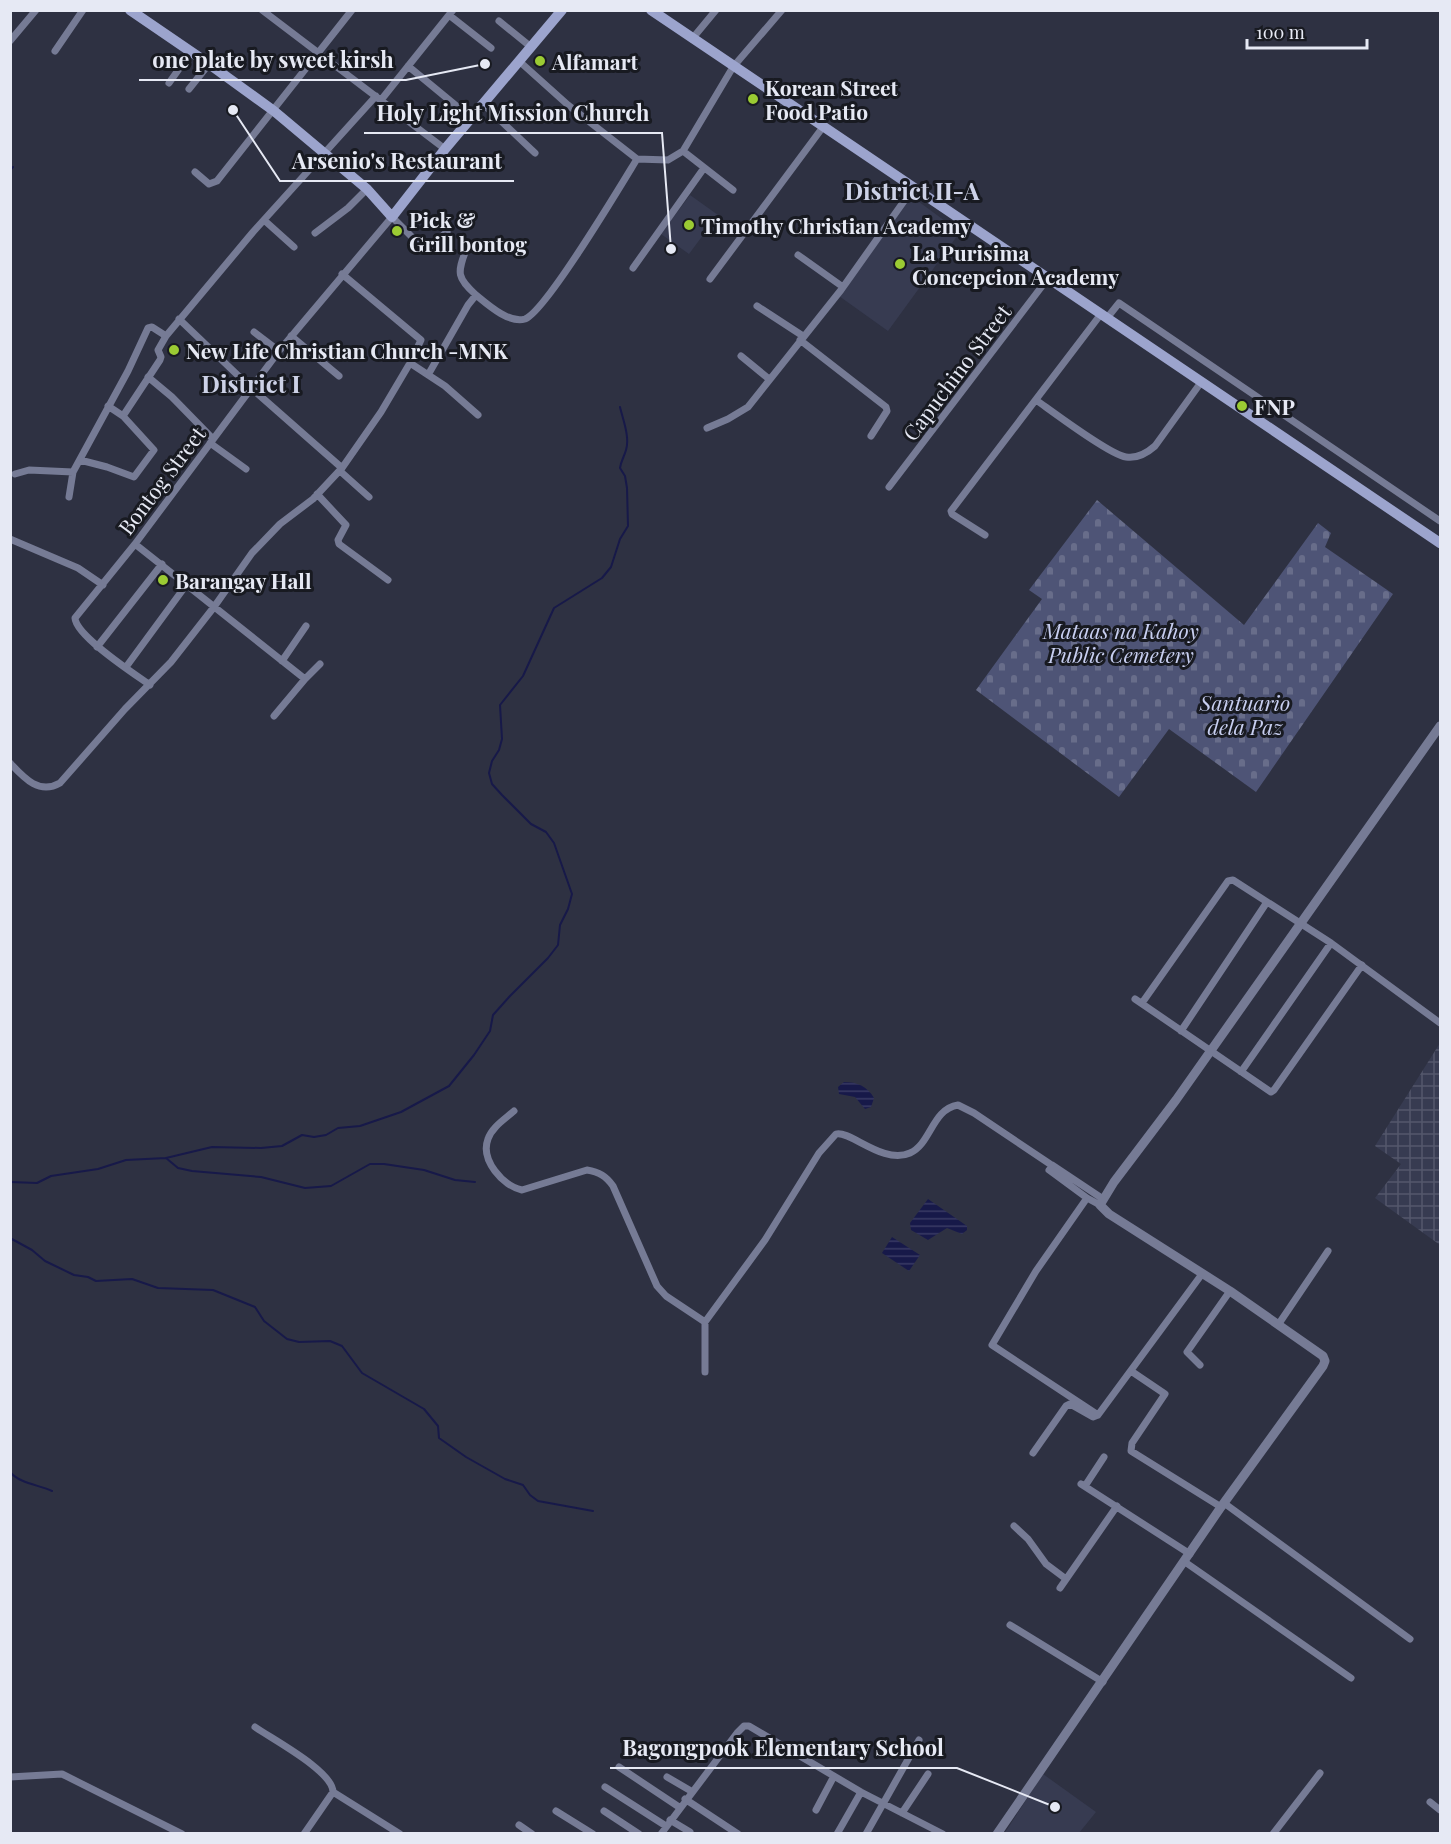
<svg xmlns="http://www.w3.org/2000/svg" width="1451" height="1844" viewBox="0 0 1451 1844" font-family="'Playfair Display',serif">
<defs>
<pattern id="industrial-grid" width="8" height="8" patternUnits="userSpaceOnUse" patternTransform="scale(1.5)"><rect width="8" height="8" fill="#373b51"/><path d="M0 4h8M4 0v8" fill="none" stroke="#54576b"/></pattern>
<pattern id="cemetery-stones" width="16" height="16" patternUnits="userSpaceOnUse" patternTransform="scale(1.5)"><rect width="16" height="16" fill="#4e5476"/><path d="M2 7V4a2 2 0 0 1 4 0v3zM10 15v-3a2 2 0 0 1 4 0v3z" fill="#686d8a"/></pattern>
<pattern id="water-rules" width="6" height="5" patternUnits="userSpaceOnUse" patternTransform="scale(1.5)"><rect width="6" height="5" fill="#171949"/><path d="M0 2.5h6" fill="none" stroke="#393a64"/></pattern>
</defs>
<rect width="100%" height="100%" fill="#2e3142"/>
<path fill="#373b51" d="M690,195L718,215L689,254L661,234Z
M911,196L960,232L888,331L839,296Z
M1043,1774L1096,1812L1079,1833L1004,1834Z"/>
<path fill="url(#industrial-grid)" d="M1440,1043V1245L1375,1198L1401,1164L1375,1146Z"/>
<path fill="url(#cemetery-stones)" d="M1097,500L1244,625L1318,523L1331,533L1325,547L1393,594L1256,792L1169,729L1119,797L976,690L1042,599L1029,590Z"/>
<path fill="url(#water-rules)" d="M844,1082C857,1082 867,1086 874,1098L871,1107L865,1109L855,1097L839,1094L838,1087Z
M928,1199L967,1226V1230L962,1234L947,1228L928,1240L911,1230L910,1223Z
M892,1237L920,1255L909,1271L882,1253Z"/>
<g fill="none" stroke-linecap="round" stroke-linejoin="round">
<path stroke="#171949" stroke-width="2" d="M10,170L13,167
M166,1158L212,1147L261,1148L282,1146L302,1135L314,1137L326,1135L338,1128L360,1126L401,1112L449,1086L474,1055L490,1031L493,1015L510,996L548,958L558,945L560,925L568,909L572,894L554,843L546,832L531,824L502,795L492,784L489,773L492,761L499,750L502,739L500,705L523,676L554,608L602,578L611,567L620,539L628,526L627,488L625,476L620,468C621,461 624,457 626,450C630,437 623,420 620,407
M10,1182L37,1183L51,1176L98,1169L126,1160L166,1158L178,1168L192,1171L261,1177L305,1188L331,1186L370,1164H384L424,1170L455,1180L475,1182
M10,1238L32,1250L45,1261L74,1275L88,1277L96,1281L132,1279L158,1288L213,1290L255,1307L264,1321L287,1339L299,1342L330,1341L342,1346L362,1373L424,1409L438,1426L439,1438L466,1457L505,1479L523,1485L530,1495L538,1501L593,1511
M10,1472C19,1483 39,1485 52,1491"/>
<path stroke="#767b95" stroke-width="7" d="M262,10L445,149
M449,15L491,48
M499,21L531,47
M692,39L716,10
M10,41L36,10
M55,51L83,10
M519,61L568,105L637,159L668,160L683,151L733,67L782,10
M408,66L471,118
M169,83L191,52
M189,89L209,64
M381,100L453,10
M483,104L535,153
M683,151L733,190
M195,172L209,184L217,181L352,10
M264,220L294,247
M315,233L348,208L367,189
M466,250C457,273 457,278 476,295
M798,255L843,287
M633,268L704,168
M710,279L823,127
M757,306L803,336
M1107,318L1119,303L1440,521
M179,319L250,387L342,468
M254,332L279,351
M291,336L339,376
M800,340L886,407L887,411L871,436
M741,356L769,379
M410,363L445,386L478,415
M428,375L468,305L476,295C487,304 509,324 525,319C546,311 621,185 637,159
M148,377L172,397L213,439
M1036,400C1053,412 1110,455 1126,457C1138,459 1147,453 1155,446L1202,381
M123,416L160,360L161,357L158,350L166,336L253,232L376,96
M707,428L728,419L748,407L841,290L914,187
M210,443L246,469
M80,460L107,467L134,477L154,450L123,416L108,406
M340,471L369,497
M15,474L29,470L73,472
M889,487L1049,277
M317,494L346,525L338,540L339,544L388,580
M69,497L73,472L128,371L148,328L152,327L166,336
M985,535L952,514L951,511L1101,314
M10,539L78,568L103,585
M135,544L305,679L320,664
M97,647L162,564
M282,661L306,626
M126,667L187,584
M150,685C133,673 76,636 75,618L135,544L279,351L392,217L425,250L447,232
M274,716L305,679
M10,763C24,778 39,795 60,783L125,709L171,662L214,607L252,553L280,524L313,499L342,468L381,412L410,363L421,340L342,274
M1135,999L1271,1092L1274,1090L1362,965
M1142,1003L1228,881L1233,880L1331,943L1440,1023
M1181,1031L1267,902
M1241,1072L1331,943
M514,1111C505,1119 492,1127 488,1139C480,1160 503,1186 522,1190L587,1170C599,1172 606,1176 613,1186L657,1286L666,1296L705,1322
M1052,1165L1103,1199
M1049,1170L1087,1198L1100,1205
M1087,1198L1036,1271L992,1345L1098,1415
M1278,1325L1328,1251
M1200,1365L1187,1352L1230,1291
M1131,1371L1165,1394L1132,1443L1131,1451L1221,1507
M705,1372V1322L765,1240L819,1153L836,1134C850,1130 883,1165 910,1153C931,1144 932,1109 958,1105L974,1113L1050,1164
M1033,1453L1066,1406L1070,1404L1093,1417L1098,1415L1202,1274
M1081,1484L1190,1554
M1085,1486L1104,1457
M1224,1503L1410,1639
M1014,1526L1028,1539L1046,1564L1066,1579
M1185,1562L1351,1678
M1060,1588L1117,1506
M1010,1625L1103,1682
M255,1727C272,1739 333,1771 333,1792
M619,1767L679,1807
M10,1777L62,1774L182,1834
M667,1777L691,1791
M605,1787L666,1826
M685,1799L738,1834
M1430,1802L1440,1810
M816,1810L834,1776
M556,1811L593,1834
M604,1811L639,1834
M902,1813L928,1774
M670,1820L690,1832
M519,1825L532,1834
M304,1834L333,1792L400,1834
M661,1834L737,1733L744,1726H749L861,1792L943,1834
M837,1834L861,1792
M866,1834L919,1740
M1273,1834L1320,1773"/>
<path stroke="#767b95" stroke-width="9" d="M997,1834L1221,1507L1323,1366L1325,1361L1323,1356L1230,1291L1109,1214L1100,1205L1114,1182L1176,1100L1440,726"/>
<path stroke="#9ca4cd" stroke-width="10" d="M130,10L209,64L274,111L367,189L392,217L445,149L562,10
M651,10L1440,543"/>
</g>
<g fill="#9bcb33" stroke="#181a21" stroke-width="2">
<circle cx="540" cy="61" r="6"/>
<circle cx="753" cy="99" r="6"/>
<circle cx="689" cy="225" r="6"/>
<circle cx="397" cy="231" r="6"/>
<circle cx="900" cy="264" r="6"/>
<circle cx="174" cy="350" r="6"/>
<circle cx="1242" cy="406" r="6"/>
<circle cx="163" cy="580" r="6"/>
</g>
<g text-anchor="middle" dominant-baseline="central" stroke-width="6" stroke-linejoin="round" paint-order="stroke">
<g font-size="21" font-weight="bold" fill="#e6e9f4" stroke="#181a21" text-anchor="start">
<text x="552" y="61">Alfamart</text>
<text x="765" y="87">Korean Street<tspan x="765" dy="24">Food Patio</tspan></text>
<text x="409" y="219">Pick &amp;<tspan x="409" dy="24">Grill bontog</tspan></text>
<text x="701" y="225">Timothy Christian Academy</text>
<text x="912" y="252">La Purisima<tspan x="912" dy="24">Concepcion Academy</tspan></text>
<text x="186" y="350">New Life Christian Church -MNK</text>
<text x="1254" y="406">FNP</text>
<text x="175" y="580">Barangay Hall</text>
</g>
<g font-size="21" fill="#e6e9f4" stroke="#181a21">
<text transform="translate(956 372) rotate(-53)">Capuchino Street</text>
<text transform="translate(161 480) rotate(-53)">Bontog Street</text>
</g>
<g font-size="21" font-style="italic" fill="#c8cff1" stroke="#181a21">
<text x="1121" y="630">Mataas na Kahoy<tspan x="1121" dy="24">Public Cemetery</tspan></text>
<text x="1245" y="702">Santuario<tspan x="1245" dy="24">dela Paz</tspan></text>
</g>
<g font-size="24" font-weight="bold" fill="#cdd2e7" stroke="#181a21">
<text x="912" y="190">District II-A</text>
<text x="251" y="383">District I</text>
</g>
</g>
<path fill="none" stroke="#e6e9f4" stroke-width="2" d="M485 64L406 80H139M671 249L662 133H364M233 110L280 181H514M1055 1807L957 1768H610"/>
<g fill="#e6e9f4" stroke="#181a21" stroke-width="2">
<circle cx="485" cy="64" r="6"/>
<circle cx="671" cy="249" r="6"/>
<circle cx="233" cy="110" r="6"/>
<circle cx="1055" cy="1807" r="6"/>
</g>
<g font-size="22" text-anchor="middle" font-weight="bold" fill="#e6e9f4" stroke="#181a21" stroke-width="6" stroke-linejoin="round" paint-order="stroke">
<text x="273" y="68">one plate by sweet kirsh</text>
<text x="513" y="121">Holy Light Mission Church</text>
<text x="397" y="169">Arsenio's Restaurant</text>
<text x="783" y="1756">Bagongpook Elementary School</text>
</g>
<rect width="1451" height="1844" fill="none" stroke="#e6e9f4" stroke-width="24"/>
<path d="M1247 39v9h120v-9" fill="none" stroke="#e6e9f4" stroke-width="3"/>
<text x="1256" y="39" font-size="18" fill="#e6e9f4" stroke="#181a21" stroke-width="4.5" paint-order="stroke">100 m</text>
</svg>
